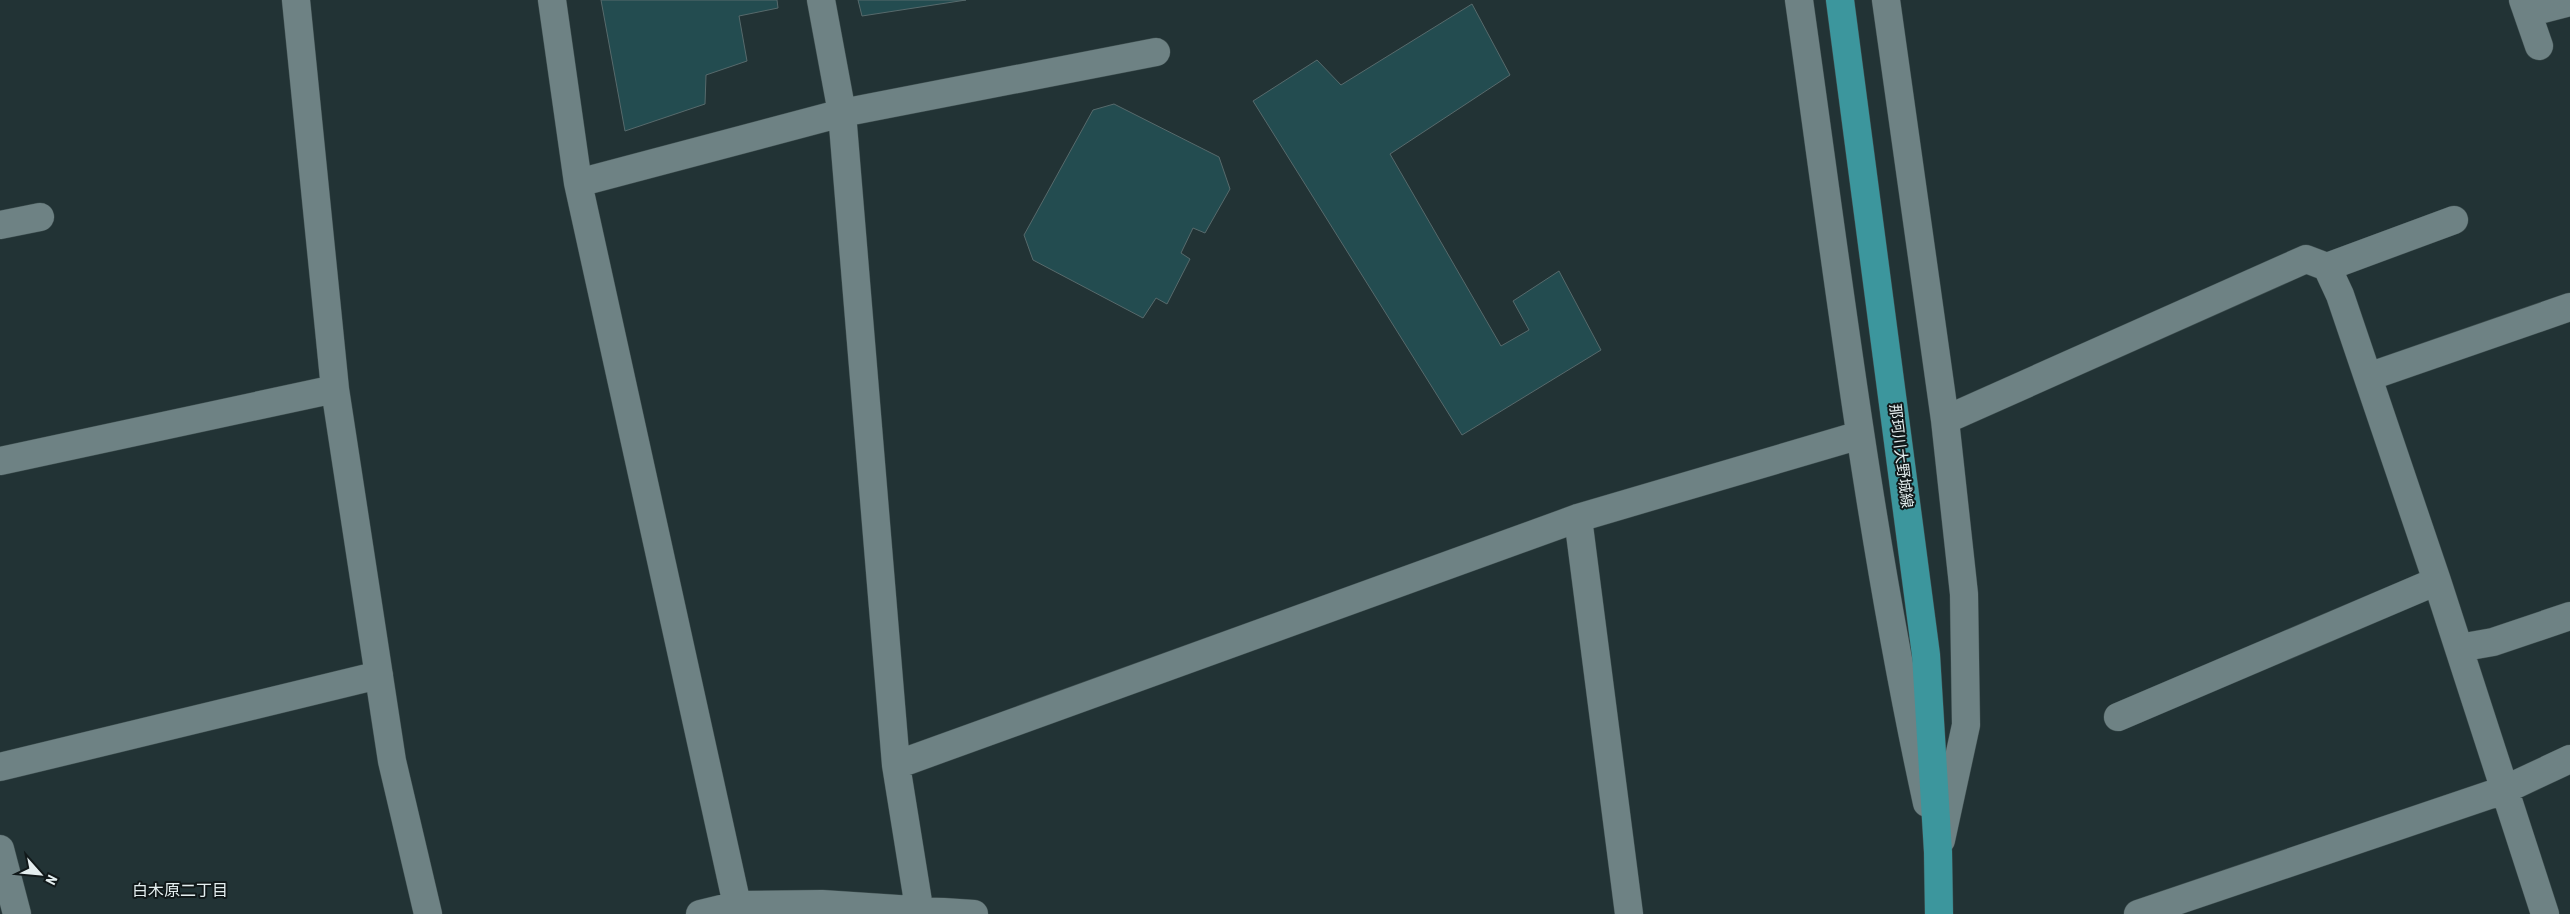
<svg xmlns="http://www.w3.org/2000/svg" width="2570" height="914" viewBox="0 0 2570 914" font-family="'Roboto Condensed','Noto Sans JP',sans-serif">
<rect width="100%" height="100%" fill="#223335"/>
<path fill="#234c50" stroke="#576a6c" d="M601,0H777L778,8L739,16L747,61L706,75L705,104L625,131Z
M858,0H966L862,16Z
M1472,4L1510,75L1390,154L1501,346L1529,330L1513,301L1559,271L1601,350L1462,435L1253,101L1317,60L1341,85Z
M1114,104L1219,157L1230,189L1205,233L1193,228L1181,253L1190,259L1167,304L1156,298L1143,318L1033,260L1024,235L1093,110Z"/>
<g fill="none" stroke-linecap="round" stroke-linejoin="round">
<defs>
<path id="minor" d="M296,0L335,389L392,761L428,914
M552,0L578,183L739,914
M821,0L842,113L896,765L920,914
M1799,0C1837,268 1869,538 1927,803
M1886,0L1945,420L1964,594L1966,725L1941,840
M2523,0L2539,46
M2528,13L2570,2
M578,183L842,113L1156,52
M0,225L40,217
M2327,267L2454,220
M2368,377L2570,307
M1945,420L2306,259L2327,267L2340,295L2437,581L2545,914
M0,461L335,389
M1578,518L1629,914
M2459,648L2493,642L2570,616
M2118,717L2437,581
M896,765L1578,518L1860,435
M0,767L379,675
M0,849L17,914
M700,914L737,905L822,904L974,914
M2138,914L2504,790L2570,759"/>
<path id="major" d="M1840,0L1926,655L1938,852L1939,914"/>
</defs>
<use href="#minor" stroke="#3e4e4f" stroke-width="29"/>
<use href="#major" stroke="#3e4e4f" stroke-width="29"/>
<use href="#minor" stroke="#6e8284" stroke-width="28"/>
<use href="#major" stroke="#3c969d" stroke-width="28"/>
</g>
<g text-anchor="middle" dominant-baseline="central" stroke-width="4" stroke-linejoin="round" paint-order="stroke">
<g font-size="15" fill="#e4eeef" stroke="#11191a">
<text transform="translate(1901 456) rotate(83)">那珂川大野城線</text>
</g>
<g font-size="16" fill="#e4eeef" stroke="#11191a">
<text x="180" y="890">白木原二丁目</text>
</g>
</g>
<g transform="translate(40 874) rotate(117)" stroke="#11191a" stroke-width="4" paint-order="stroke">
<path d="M0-4L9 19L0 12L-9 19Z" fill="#e4eeef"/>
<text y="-8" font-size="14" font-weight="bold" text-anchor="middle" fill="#e4eeef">N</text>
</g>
</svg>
